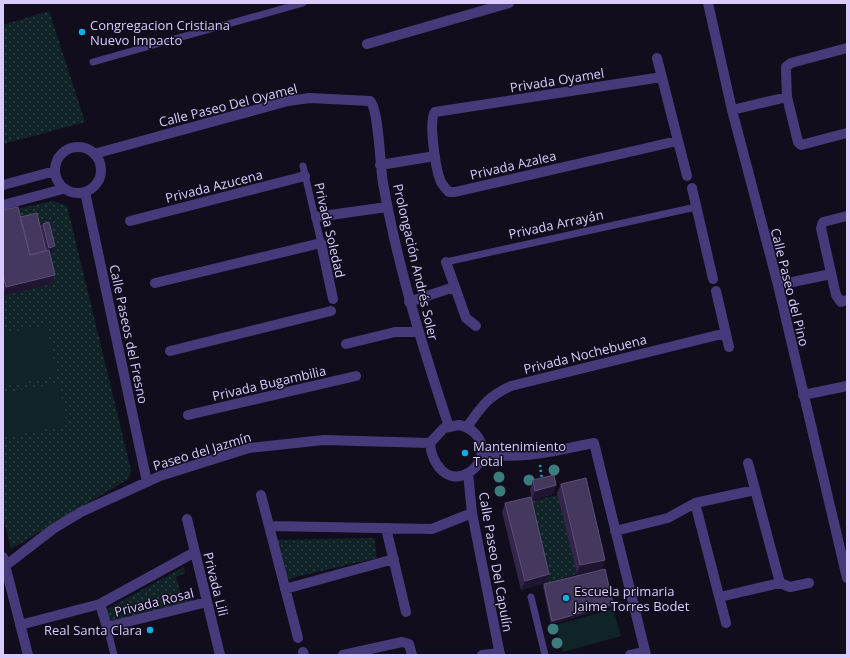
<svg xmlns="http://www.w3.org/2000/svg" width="850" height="658" viewBox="0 0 850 658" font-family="'Open Sans',sans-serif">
<defs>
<pattern id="park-dots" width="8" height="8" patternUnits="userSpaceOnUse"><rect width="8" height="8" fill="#102427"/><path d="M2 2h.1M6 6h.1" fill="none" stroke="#324247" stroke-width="1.8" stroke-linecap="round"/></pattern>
</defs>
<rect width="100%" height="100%" fill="#120d1d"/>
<path fill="url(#park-dots)" d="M49,11L85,122L3,144V25Z
M53,201L67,206L131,470L128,479L11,549L3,517V212Z
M558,495L577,574L546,583L527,502Z
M374,538L377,558L287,579L276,540Z
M184,567L185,573L176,577L182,599L192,597L193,602L110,625L105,610Z"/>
<path fill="#102427" d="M46,325L57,375L3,387V334Z
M59,383L67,425L3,438V394Z
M613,609L621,636L563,652L555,625Z"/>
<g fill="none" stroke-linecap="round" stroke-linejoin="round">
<path stroke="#329eaa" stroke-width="2.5" stroke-dasharray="2 3" stroke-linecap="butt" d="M540,465L542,480"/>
<path stroke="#473a7a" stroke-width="7" d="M93,62L303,3
M303,166L321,243
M446,262L696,207
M531,597L545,655
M107,627L114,655"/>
<path stroke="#473a7a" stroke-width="10" d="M708,3L732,110L778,285L847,578
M367,44L509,3
M847,48L791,63L786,67V71L787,97L798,142L801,145L847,133
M657,58L687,176
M662,77L435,112C428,121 436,171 441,182C443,186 446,189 449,192H455L677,141
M732,110L787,97
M55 170a23 23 0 1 1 46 0a23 23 0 1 1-46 0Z
M94,154L288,101L310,98L370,101C379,109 380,167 383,183C398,268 422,345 449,427
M380,165L435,156
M3,185L55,171
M692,188L713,279
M85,192L147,482
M3,205L63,189
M847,216L823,222L821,228L836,295L841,302L847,300
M316,217L387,207
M130,221L305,176
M446,262L466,318L476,326
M155,283L321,243L333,299
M778,285L831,274
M716,291L729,347
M409,302L454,287
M346,344L395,332H417
M170,351L331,311
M803,395L847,386
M188,415L356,376
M459,425C484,430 491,459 468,473C446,486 431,461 430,443L444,428Z
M467,427C481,407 488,396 511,386L726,333
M482,453C519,461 557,450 594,443L646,655
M748,463L780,583
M468,473L472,513L500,655
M261,495L298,638
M695,503L726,623
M187,519L220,655
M269,526L432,529L472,513
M386,528L406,612
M615,531L668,518L695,503L755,490
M3,557L28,655
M5,566L53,529L81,512L160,476L249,448L324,440L430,443
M285,589L394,559
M720,597L780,583L790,587L809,583
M100,604L107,627L207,602
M20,625L100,604L195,552
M303,652L304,655
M343,655L402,642L409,644L412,655
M482,655L500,653
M630,655L644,652"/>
</g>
<g fill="#3b7d7e">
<circle cx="554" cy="470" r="5.5"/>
<circle cx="499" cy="477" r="5.5"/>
<circle cx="529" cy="480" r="5.5"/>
<circle cx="500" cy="491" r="5.5"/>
<circle cx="553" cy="629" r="5.5"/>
<circle cx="557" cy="643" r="5.5"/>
</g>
<path fill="#33264a" d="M3,210L20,217L41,229L43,224L52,255H51L55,275L52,284L3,296Z
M533,480L556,485L553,494L532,500L546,583L521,590L502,512L505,503L531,497L530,489Z
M561,484L605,560L602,569L577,574L557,493Z
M544,584L613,604L612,607L551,624L543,587Z"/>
<path fill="#1f1530" d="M55,246L52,255L45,257L49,248Z
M55,275L52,284L3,296L6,287Z
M556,485L553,494L532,500L535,491Z
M605,560L602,569L577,574L580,565Z
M549,574L546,583L521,590L525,581Z
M613,604L612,607L551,624L552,621Z"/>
<path fill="#45385e" stroke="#5c4f77" d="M18,207L30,255L49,250L55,275L6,287L3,275V210Z
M37,213L46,251L30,255L20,217Z
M49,222L55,246L49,248L43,224Z
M554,475L556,485L535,491L533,480Z
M586,478L605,560L580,565L561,484Z
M531,497L549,574L525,581L505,503Z
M605,569L613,604L552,621L544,584Z"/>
<g fill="#0ab0ea" stroke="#120d1d" stroke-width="1.5">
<circle cx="82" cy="32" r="4"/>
<circle cx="465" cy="453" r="4"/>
<circle cx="566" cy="598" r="4"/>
<circle cx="150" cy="630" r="4"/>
</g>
<g text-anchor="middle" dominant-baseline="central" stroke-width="3" stroke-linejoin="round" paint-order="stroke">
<g font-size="13" fill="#d9cbfd" stroke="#120d1d" text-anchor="start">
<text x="90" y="25">Congregacion Cristiana<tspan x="90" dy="15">Nuevo Impacto</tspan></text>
<text x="473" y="446">Mantenimiento<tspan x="473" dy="15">Total</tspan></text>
<text x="574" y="591">Escuela primaria<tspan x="574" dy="15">Jaime Torres Bodet</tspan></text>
<text x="142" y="630" text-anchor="end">Real Santa Clara</text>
</g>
<g font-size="13" fill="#d9cbfd" stroke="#120d1d">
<text transform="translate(557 80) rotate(-9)">Privada Oyamel</text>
<text transform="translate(228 105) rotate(-14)">Calle Paseo Del Oyamel</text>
<text transform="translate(513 165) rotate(-13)">Privada Azalea</text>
<text transform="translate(214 186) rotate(-14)">Privada Azucena</text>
<text transform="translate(556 224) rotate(-12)">Privada Arrayán</text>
<text transform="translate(330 230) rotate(77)">Privada Soledad</text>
<text transform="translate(416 262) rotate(77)">Prolongación Andrés Soler</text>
<text transform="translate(790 287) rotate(76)">Calle Paseo del Pino</text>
<text transform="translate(129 334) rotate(78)">Calle Paseos del Fresno</text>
<text transform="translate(585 354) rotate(-14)">Privada Nochebuena</text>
<text transform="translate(269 383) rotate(-13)">Privada Bugambilia</text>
<text transform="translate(202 451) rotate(-17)">Paseo del Jazmín</text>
<text transform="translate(496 562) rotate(80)">Calle Paseo Del Capulín</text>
<text transform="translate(216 584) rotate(76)">Privada Lili</text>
<text transform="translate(154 602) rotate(-14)">Privada Rosal</text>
</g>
</g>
<rect width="850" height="658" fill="none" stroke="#d9cbfd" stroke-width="8"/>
</svg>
